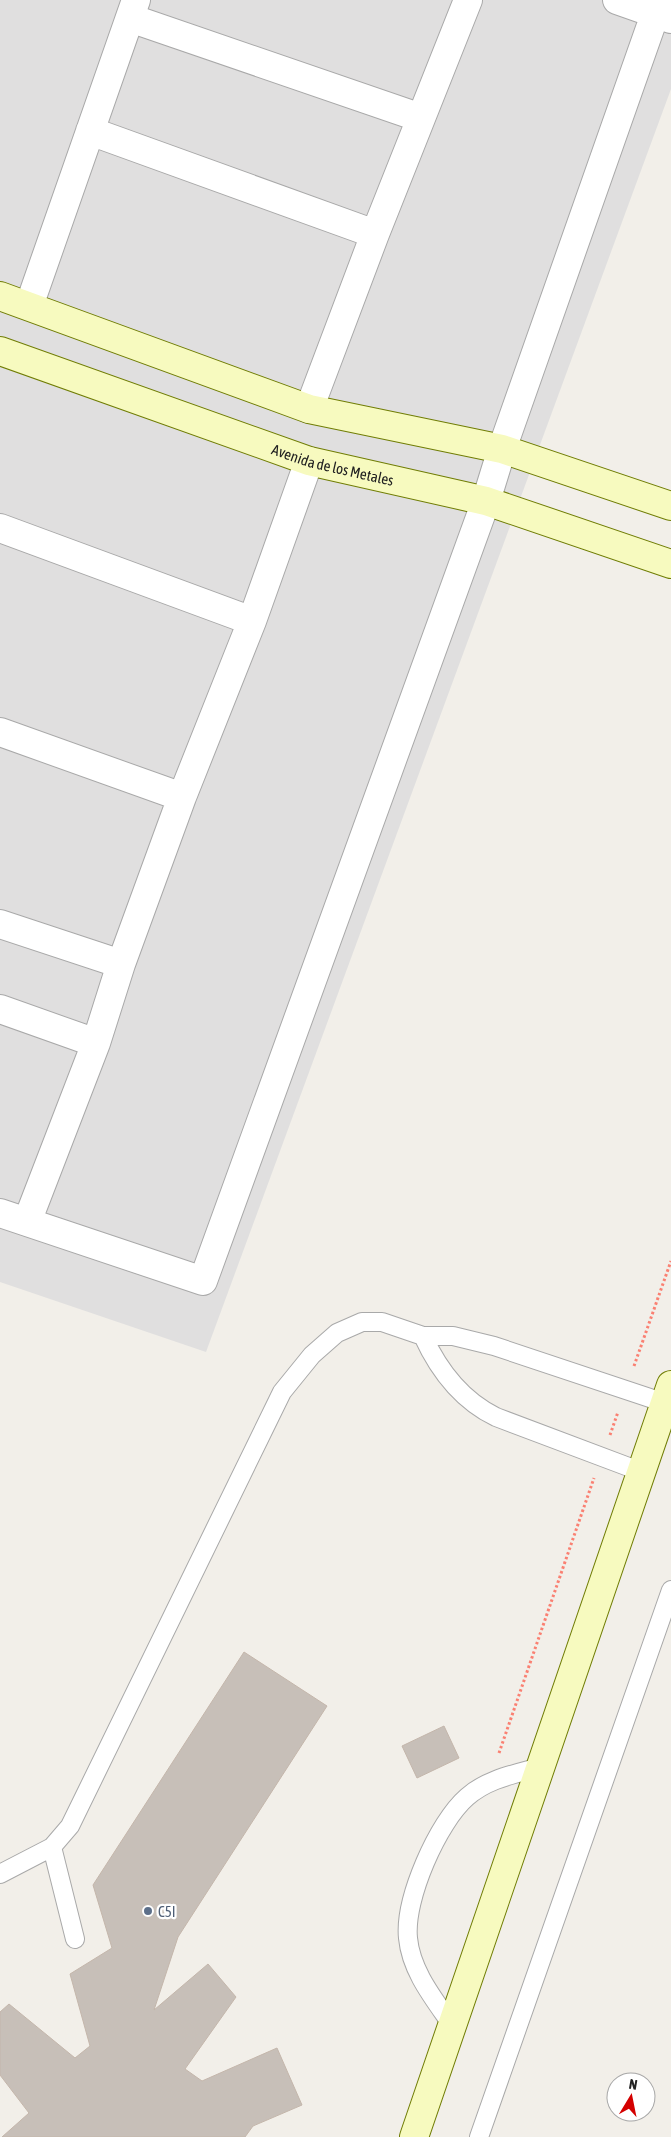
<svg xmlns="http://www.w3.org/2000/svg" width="671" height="2137" viewBox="0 0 671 2137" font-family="'Asap Condensed',sans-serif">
<rect width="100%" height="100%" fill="#f2efe9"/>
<path fill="#e0dfdf" d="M0,0H671V89L206,1352L0,1282Z"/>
<path fill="#c7bfb8" stroke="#c4b6ab" d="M244,1652L327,1706L178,1937L154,2010L208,1964L236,1997L185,2069L202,2081L277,2048L302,2105L253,2126L245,2137H2L29,2113L0,2075V2012L9,2004L75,2058L90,2046L70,1974L112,1948L93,1885Z
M444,1726L459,1758L417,1778L402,1746Z"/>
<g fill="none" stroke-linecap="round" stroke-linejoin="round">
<defs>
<path id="lane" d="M423,1336C439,1371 461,1400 496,1417L642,1472
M52,1847L75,1939
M0,1874L52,1847L70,1826L282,1392L312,1355L337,1333L362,1322H382L423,1336H453L494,1346L665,1403
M452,2025C434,1999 411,1971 408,1938C404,1899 438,1822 467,1797C487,1779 515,1774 540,1767
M479,2137L671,1590"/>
<path id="street" d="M617,0L671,19
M130,18L421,118
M90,131L375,234
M29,306L136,0
M309,409L375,234L468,0
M0,528L252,621
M0,732L182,797
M0,924L121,964
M0,1009L96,1043
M0,1213L203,1281L486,501L502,449L660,0
M27,1222L96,1043L121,964L182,797L252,621L309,461"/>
<g id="secondary">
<path d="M0,296L309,409L502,449L671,506"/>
<path id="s1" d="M0,351L309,461L486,501L671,564"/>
<path d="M414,2137L671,1385"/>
</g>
</defs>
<use href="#lane" stroke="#a9a9a9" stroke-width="20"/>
<use href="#street" stroke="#a9a9a9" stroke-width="30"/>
<use href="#secondary" stroke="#707d05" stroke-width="30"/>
<path stroke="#fa8072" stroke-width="3" stroke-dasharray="2.5 2.5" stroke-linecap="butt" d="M634,1366L671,1261
M610,1435L618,1412
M499,1753L594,1478"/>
<use href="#lane" stroke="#fff" stroke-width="18"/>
<use href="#street" stroke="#fff" stroke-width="28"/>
<use href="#secondary" stroke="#f7fabf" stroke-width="28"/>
</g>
<circle fill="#5c6f8a" stroke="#fff" stroke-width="2" cx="148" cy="1911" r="5"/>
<g text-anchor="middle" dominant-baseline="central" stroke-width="4.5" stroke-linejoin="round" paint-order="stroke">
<g font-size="15" fill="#222" stroke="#fff">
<text stroke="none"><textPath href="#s1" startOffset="352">Avenida de los Metales</textPath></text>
</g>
<g font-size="15" fill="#4e5e75" stroke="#fff" text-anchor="start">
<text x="158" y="1911">C5I</text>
</g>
</g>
<g transform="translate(631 2097) rotate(10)"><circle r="24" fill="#ffffff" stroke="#a7a7a7"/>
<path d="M0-4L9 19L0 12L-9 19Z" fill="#d40000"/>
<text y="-8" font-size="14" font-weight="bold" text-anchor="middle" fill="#222222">N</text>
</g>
</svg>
